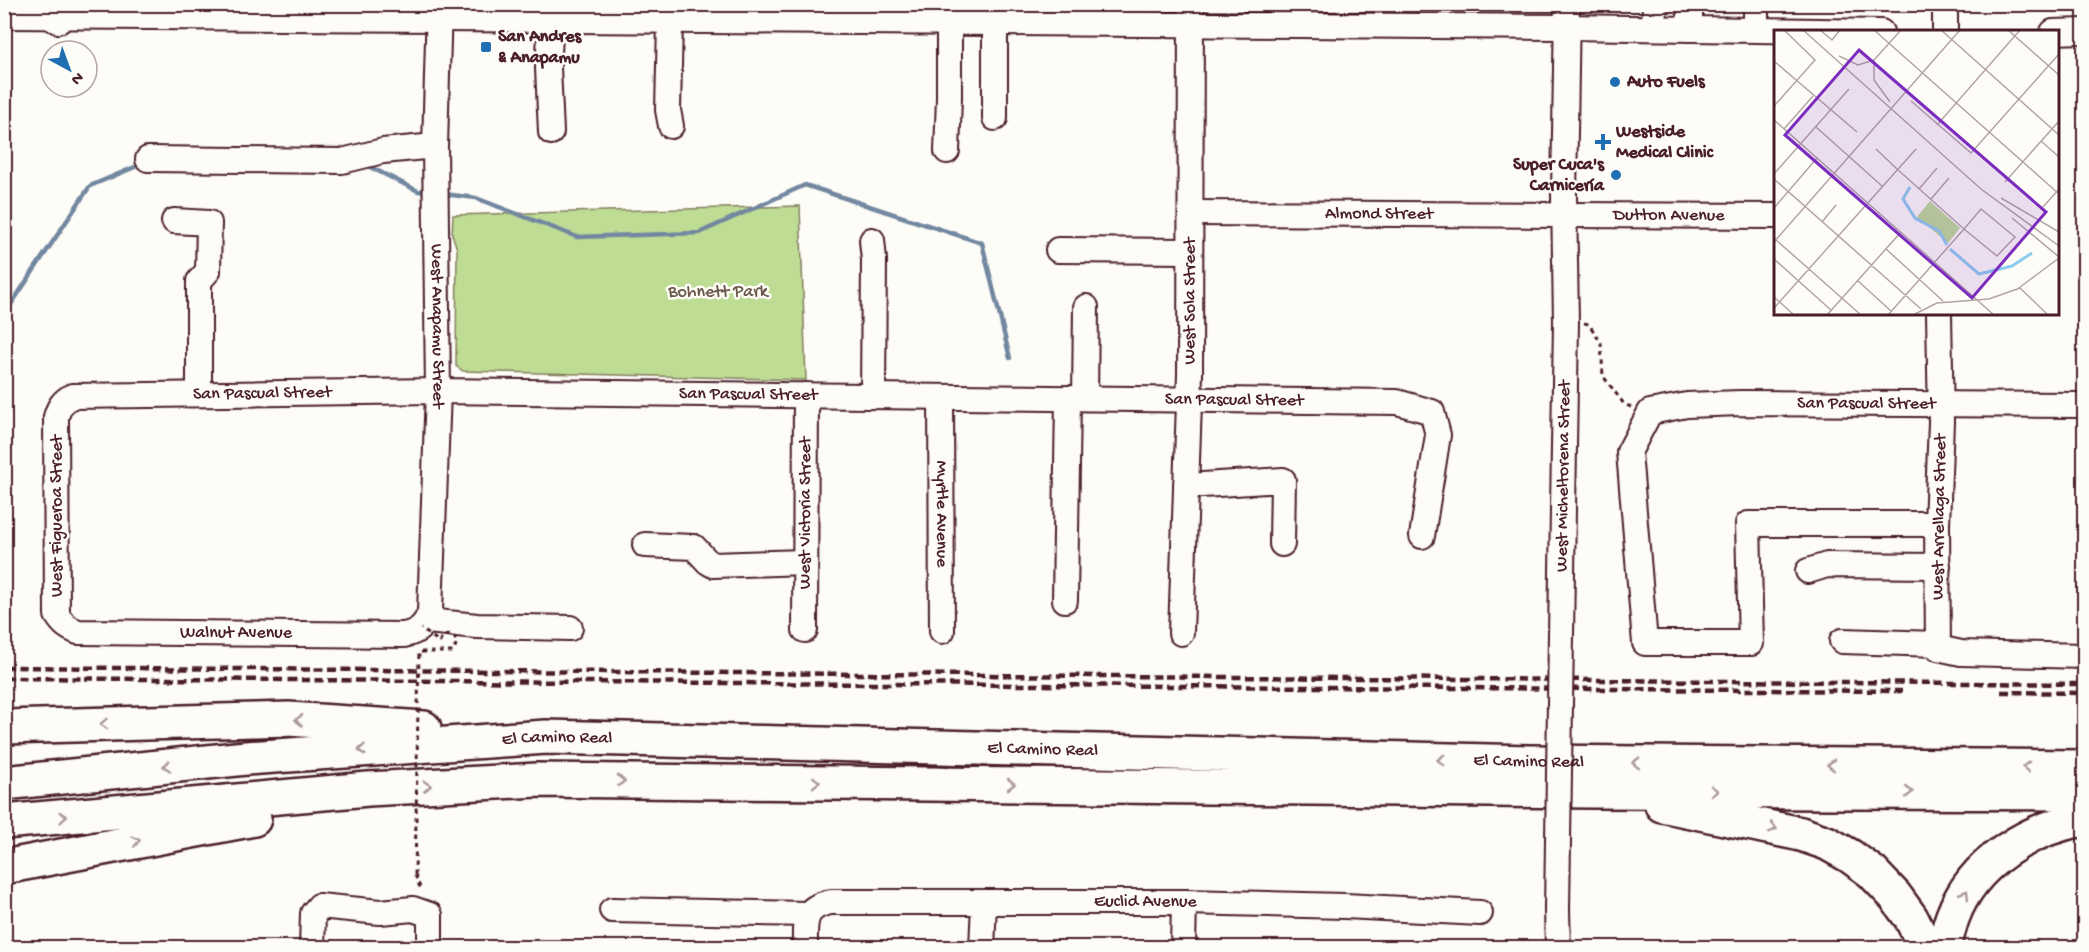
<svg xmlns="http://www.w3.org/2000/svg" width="2089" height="952" viewBox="0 0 2089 952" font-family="'Gochi Hand',sans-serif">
<rect width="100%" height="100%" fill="#fdfcf7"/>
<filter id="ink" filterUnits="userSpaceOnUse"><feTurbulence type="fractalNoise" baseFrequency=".0167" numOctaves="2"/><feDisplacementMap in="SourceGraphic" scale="12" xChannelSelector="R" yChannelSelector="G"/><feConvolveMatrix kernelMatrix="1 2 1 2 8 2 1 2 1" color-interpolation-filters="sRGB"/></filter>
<g filter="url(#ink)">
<path fill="#bedc94" stroke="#847e60" stroke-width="1.5" d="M800,206L806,380L463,371L456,366L457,249L452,234L453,215Z"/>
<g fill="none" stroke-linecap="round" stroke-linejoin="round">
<path stroke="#7287a0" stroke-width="4.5" d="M366,165L418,191L429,192
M444,194L476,198L577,237L699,233L805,185L982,243L1010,358
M4,315L90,186L142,164"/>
<defs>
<g id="minor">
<path id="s1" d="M439,4L435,146L438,391L430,612C425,626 418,632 404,635L78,632C67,628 63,624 57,615L56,417C59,406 63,401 72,396L438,391L1397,402L1432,412L1438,435L1422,536"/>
<path d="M1690,4V29"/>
<path d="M1756,4V30"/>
<path d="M1945,4V32"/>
<path d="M4,16L1567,27L1881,32"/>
<path d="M551,21L548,68L551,132"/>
<path d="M670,22L668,110L671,126"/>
<path d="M995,24V118"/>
<path d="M1654,28L1655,4"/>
<path d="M2053,32L2084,31"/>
<path d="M947,151L949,98V23"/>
<path d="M148,159L342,161L383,151L435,146"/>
<path id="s2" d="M1191,213L1776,216"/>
<path d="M174,221L209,223L208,271L199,281V394"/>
<path d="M872,240L874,260L873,396"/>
<path d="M1058,250L1190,251"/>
<path d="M1939,314L1941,422L1937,524L1938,648L1961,653L2084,656"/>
<path id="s3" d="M941,397L942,631"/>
<path d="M1085,398L1086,307"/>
<path d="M1186,486L1283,480L1282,544"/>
<path id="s4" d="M1937,524H1748L1751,643H1645L1629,452L1650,412L1687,405L1740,403L2084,405"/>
<path d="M645,545L694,547L708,562L713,565L805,562"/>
<path d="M1808,571L1827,565L1938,566"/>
<path d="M1065,600L1068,398"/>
<path d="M427,621L477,626L570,628"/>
<path id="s5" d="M805,630L806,395"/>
<path id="s6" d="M1181,633L1190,374L1191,4"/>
<path id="s7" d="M1561,635L1566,322L1564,196L1567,4"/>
<path d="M1842,641L1938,644"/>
<path d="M612,910L808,914"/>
<path d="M1557,910L1558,948"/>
<path d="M312,948L313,913L319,906L380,912L413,909L430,915V948"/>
<path id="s8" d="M805,948C805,923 802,907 831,902H1184L1345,906L1480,913"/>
<path d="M982,948L984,903"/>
<path d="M1183,948L1184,902"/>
</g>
<path id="major" d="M36,4L58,18"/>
<g id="highway">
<path d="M4,727L288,719L424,728"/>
<path id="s9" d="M4,783L246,758L546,737L1530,762L2084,767"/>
<path d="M1662,805L1801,834L1827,843L1850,856L1872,872L1895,896L1911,918L1926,948"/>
<path d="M4,822L368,789L537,780L1593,791L2084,793"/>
<path d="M4,867L254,819"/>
<path d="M1944,948C1947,937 1949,926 1953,916C1973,862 2030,828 2084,819"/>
</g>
</defs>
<use href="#minor" stroke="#4a1f2b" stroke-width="28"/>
<use href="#major" stroke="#4a1f2b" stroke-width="34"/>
<use href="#highway" stroke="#4a1f2b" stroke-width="38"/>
<path stroke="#4a1f2b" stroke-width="3" stroke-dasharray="4.5 4.5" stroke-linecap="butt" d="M1584,323L1589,324L1601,343L1603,376L1624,404L1631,407
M415,875L421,890"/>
<use href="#minor" stroke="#fdfcf7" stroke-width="24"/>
<use href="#major" stroke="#fdfcf7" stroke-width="30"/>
<use href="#highway" stroke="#fdfcf7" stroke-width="33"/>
<path stroke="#4a1f2b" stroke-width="4.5" stroke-dasharray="9 4.5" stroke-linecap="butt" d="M4,667L2084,684
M4,678L1902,691
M2001,692L2084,693"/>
<defs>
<path id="minor-bridge" d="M1557,910L1561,635"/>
</defs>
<use href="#minor-bridge" stroke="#4a1f2b" stroke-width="28" stroke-linecap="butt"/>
<path stroke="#4a1f2b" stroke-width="3" stroke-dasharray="4.5 4.5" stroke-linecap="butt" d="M415,875L419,652H453L457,642L454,637L449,634L442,637L440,642L421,629"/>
<use href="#minor-bridge" stroke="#fdfcf7" stroke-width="24"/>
</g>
<defs><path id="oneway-chevron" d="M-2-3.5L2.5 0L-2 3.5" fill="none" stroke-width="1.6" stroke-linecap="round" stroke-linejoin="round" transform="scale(1.5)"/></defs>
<g stroke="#ac999b">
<use href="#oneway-chevron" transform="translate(299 720) rotate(-176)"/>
<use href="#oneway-chevron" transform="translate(104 724) rotate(178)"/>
<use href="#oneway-chevron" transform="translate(362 750) rotate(176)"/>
<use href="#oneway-chevron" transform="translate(1441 760) rotate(-179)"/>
<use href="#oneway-chevron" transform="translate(1636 763) rotate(-179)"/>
<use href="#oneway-chevron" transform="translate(1831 765) rotate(-179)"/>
<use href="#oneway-chevron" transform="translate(167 766) rotate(174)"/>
<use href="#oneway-chevron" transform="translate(2026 767) rotate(-179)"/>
<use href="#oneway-chevron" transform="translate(621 781)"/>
<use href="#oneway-chevron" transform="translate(816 782) rotate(1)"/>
<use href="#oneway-chevron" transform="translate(1011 784) rotate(1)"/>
<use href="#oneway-chevron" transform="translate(427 786) rotate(-3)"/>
<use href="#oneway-chevron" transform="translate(1714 791)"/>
<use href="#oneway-chevron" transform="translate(1909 792)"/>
<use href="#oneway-chevron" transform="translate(63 817) rotate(-5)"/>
<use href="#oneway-chevron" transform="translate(1773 828) rotate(12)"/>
<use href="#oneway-chevron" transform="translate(136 841) rotate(-11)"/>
<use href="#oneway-chevron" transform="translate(1965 894) rotate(-58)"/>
</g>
</g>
<g fill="#1f6fb2" stroke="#fdfcf7" stroke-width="2">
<rect x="480" y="41" width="12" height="12" rx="3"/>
<circle cx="1615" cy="82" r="6"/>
<path d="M1600 133h6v6h6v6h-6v6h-6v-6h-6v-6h6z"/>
<circle cx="1616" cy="175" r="6"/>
</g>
<g text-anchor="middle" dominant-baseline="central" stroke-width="5" stroke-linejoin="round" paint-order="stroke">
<g font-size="18" font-weight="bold" fill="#4a1f2b" stroke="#fdfcf7" text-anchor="start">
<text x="498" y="37">San Andres<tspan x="498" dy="21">&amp; Anapamu</tspan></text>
<text x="1627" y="82">Auto Fuels</text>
<text x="1616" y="132">Westside<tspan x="1616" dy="21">Medical Clinic</tspan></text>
<text x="1604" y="165" text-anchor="end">Super Cuca's<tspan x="1604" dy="21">Carnicería</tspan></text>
</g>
<g font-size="18" fill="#4a1f2b" stroke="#fdfcf7">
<text stroke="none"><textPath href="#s2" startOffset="188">Almond Street</textPath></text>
<text stroke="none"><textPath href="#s2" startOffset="478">Dutton Avenue</textPath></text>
<text stroke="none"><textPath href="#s6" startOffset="332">West Sola Street</textPath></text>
<text stroke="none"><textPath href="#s1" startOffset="322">West Anapamu Street</textPath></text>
<text stroke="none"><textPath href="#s1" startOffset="1414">San Pascual Street</textPath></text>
<text stroke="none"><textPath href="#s1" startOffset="1900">San Pascual Street</textPath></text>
<text stroke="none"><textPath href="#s1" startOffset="2386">San Pascual Street</textPath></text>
<text stroke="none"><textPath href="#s4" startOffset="868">San Pascual Street</textPath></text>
<text stroke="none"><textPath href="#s7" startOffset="159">West Micheltorena Street</textPath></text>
<text stroke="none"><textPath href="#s5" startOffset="117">West Victoria Street</textPath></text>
<text stroke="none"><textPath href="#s3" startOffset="117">Myrtle Avenue</textPath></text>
<text transform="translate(57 516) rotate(-90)">West Figueroa Street</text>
<text transform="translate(1940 517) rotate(-89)">West Arrellaga Street</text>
<text x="236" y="633">Walnut Avenue</text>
<text stroke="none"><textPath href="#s9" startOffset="555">El Camino Real</textPath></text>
<text stroke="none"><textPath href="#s9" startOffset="1041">El Camino Real</textPath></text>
<text stroke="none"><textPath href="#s9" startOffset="1527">El Camino Real</textPath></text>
<text stroke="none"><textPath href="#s8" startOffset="375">Euclid Avenue</textPath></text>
</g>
<g font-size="18" fill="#6d584a" stroke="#fdfcf7">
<text x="718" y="292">Bohnett Park</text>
</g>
</g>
<g transform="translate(1774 30)">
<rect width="285" height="285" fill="#fdfcf7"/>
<path d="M156,171L186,198L174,213L143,187Z" fill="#bedc94"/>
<path fill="none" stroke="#8dcdee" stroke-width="3" d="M136,157L129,169L141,188L165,201L173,215M176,219L205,244L238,236L258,223"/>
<path fill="none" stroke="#b5a4a5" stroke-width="1.5" d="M29,0L207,159L285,216M46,0L58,10L66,0M100,0L285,164M167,0L285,105M234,0L285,45M65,26L84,35L100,30M100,30L127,0M100,30V50L116,72M0,31L83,102M137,71L197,123L285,24M0,76L41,30L10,0M0,90L220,285M163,95L246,0M42,97L108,156M10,99L39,66M267,111L285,127M102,119L123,139L190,199L223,226L241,207L207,179L190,199L114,285M0,144L75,59M0,149L147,279M231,152L285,91M145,159L163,138M227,168L285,202M157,169L175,148M269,177L285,159M0,178L43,128M238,188L285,227M48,192L62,175M1,209L87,285M0,212L186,0M112,219L169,271M0,229L58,281M84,251L117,281M246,258L274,285M242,260L285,228M0,267L20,285M0,278L142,119M53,285L127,202M139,285L163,273L215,269L246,258"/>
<path fill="#7b2cbf" fill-opacity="0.15" stroke="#7b2cbf" stroke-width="3" d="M85,20L272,182L198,268L11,105Z"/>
<rect width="285" height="285" fill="none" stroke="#4a1f2b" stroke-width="3"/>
</g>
<rect width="2089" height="952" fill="none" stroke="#fdfcf7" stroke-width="24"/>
<rect x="12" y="12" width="2065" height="928" fill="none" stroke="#4a1f2b" stroke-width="2" filter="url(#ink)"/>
<g transform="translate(69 69) rotate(139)"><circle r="28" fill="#fdfcf7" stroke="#b5a4a5" stroke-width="1.5"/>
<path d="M0-4.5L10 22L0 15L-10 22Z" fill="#1f6fb2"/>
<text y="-9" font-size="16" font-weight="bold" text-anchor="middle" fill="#4a1f2b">N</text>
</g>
</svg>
